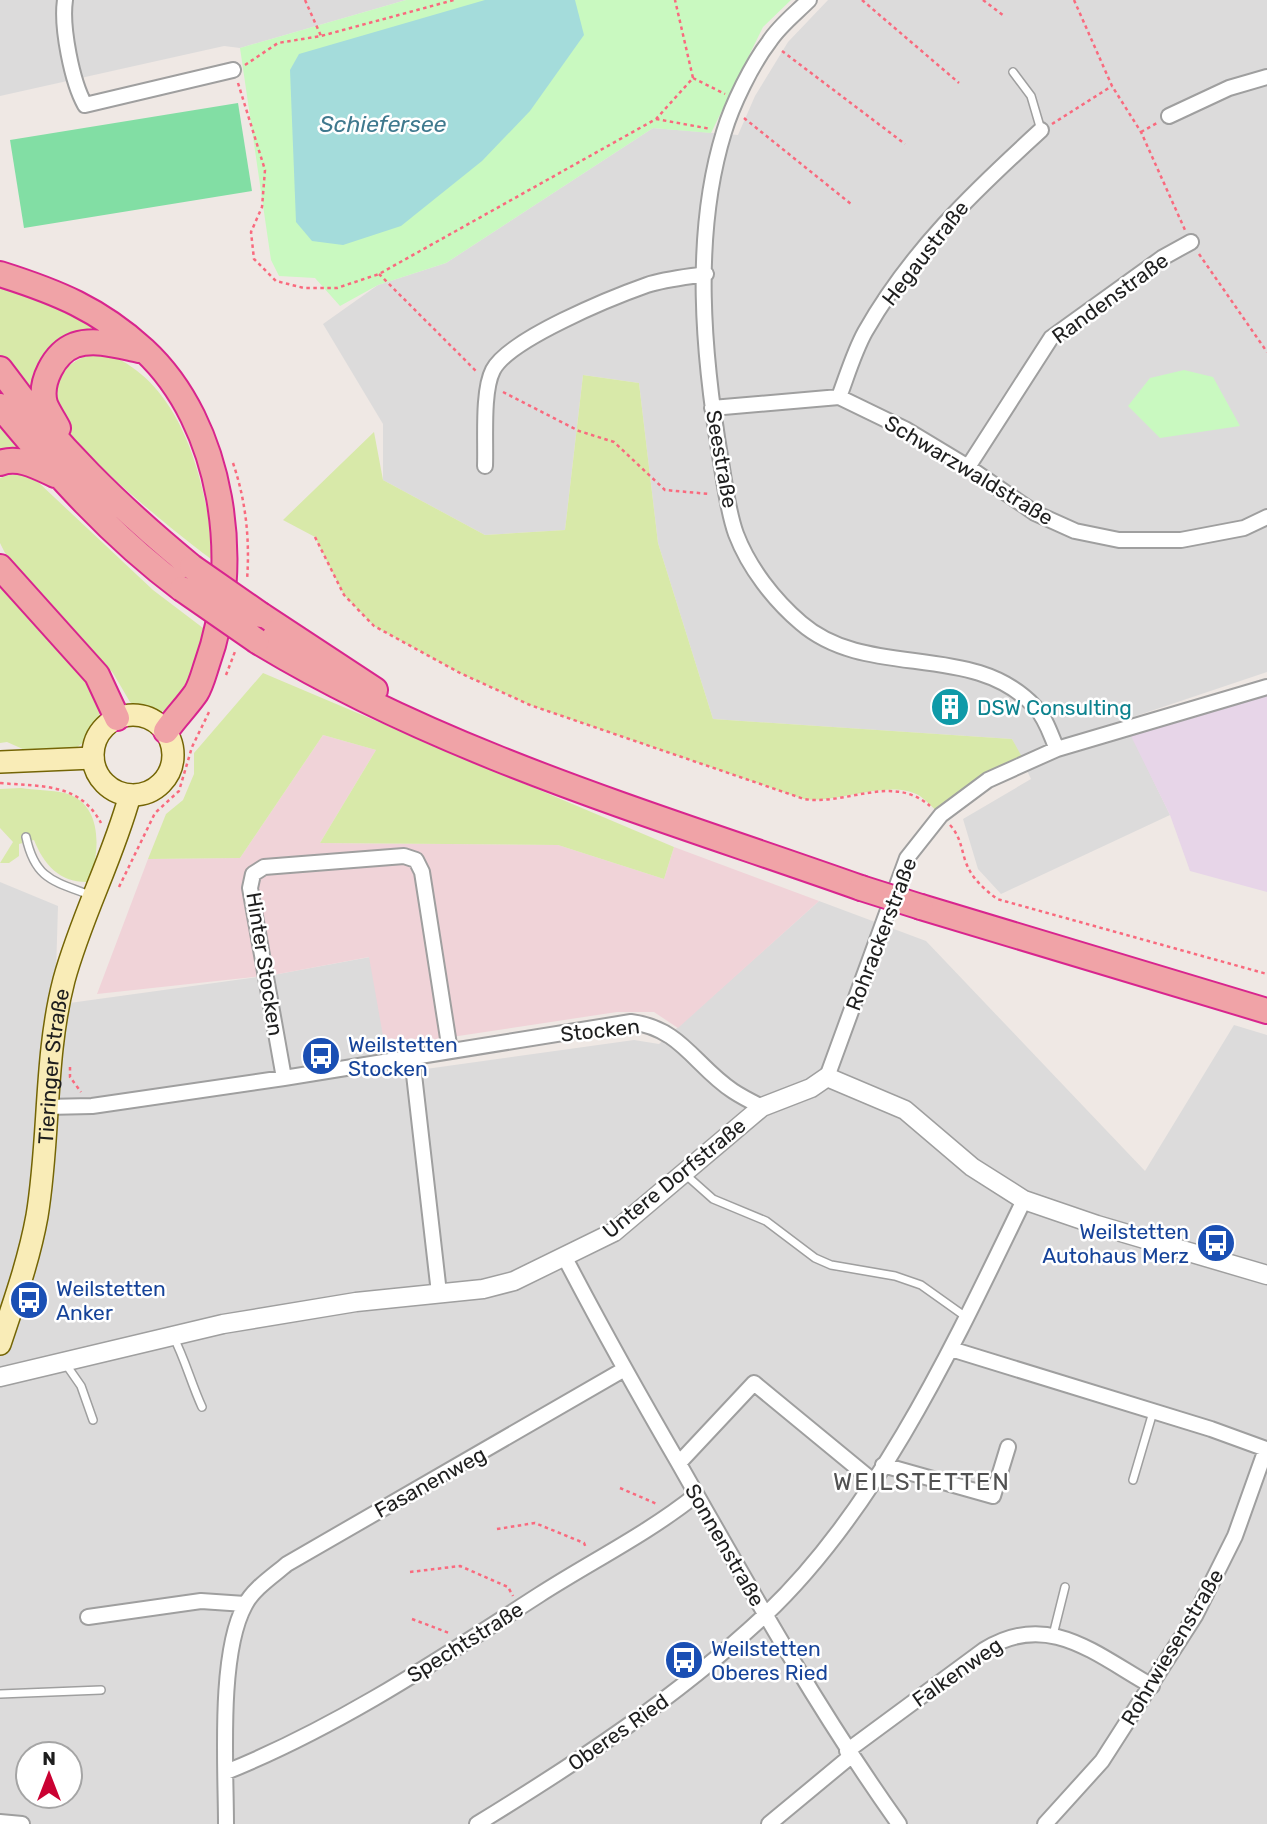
<svg xmlns="http://www.w3.org/2000/svg" width="1267" height="1824" viewBox="0 0 1267 1824" font-family="Rubik,sans-serif">
<rect width="100%" height="100%" fill="#efe8e4"/>
<path fill="#dcdbdb" fill-rule="evenodd" d="M0,0H406L240,48L224,46L0,96Z
M828,0H1267V672L1124,720L1170,815L1001,894L978,869L963,819L1031,779L1012,739L713,719L658,543L639,383L583,375L565,530L485,535L383,480V424L323,324L378,285L446,263L653,128L738,135L755,96L788,42Z
M0,882L58,906L55,1005L273,975L370,957L390,1074L634,1040L659,1044L819,901L926,941L1145,1171L1234,1025L1267,1035V1824H0ZM28,1754H70V1796H28Z"/>
<path fill="#f0d3d8" d="M323,735L376,750L320,843L558,845L664,879L674,847L819,901L678,1028L654,1012H617L385,1047L369,957L273,975L97,994L148,859L240,858Z"/>
<path fill="#e7d5e8" d="M1267,695V892L1190,871L1170,815L1131,736Z"/>
<path fill="#d8e9a9" d="M0,285L79,313L109,332L89,335L33,402L0,355Z
M105,353C186,383 206,487 215,562C181,537 66,446 55,409C52,400 56,386 60,378C68,361 87,354 105,353Z
M583,375L639,383L658,543L713,719L1012,739L1022,757L941,815C934,809 927,801 920,796C889,778 839,804 804,799L530,705L460,673L374,626L344,595L315,537L283,520L374,432L383,480L485,535L565,530Z
M0,417L33,459H0Z
M9,475H22L38,482L153,590L207,631L190,689L172,710L145,713L130,702L113,673L5,553L0,543V478Z
M0,581L92,687L100,711L93,735L76,748L25,750L7,742L0,743Z
M263,673L674,847L664,879L558,845L320,843L376,750L323,735L240,858L148,859L166,814L183,800L194,774V753Z
M21,788C35,790 51,790 65,793C104,804 100,853 89,882C60,883 44,865 34,840L19,844V856L9,863H0L13,842L0,828V789Z"/>
<path fill="#c9f9c0" d="M406,0H791L763,27L711,133L653,128L446,263L378,285L340,306L315,278L279,276L271,260L240,48Z
M1184,370L1213,377L1240,426L1160,438L1128,406L1150,378Z"/>
<path fill="#82dea4" d="M238,103L252,191L24,228L10,140Z"/>
<path fill="#a4dcdb" d="M485,0H575L584,35L530,111L482,161L401,226L343,245L312,241L296,222L290,70L299,54Z"/>
<g fill="none" stroke-linecap="round" stroke-linejoin="round">
<defs>
<path id="service" d="M1013,72L1031,96L1041,130
M26,837C35,879 53,881 90,895
M686,1175L713,1199L766,1221L815,1258L831,1265L895,1276L921,1285L966,1317
M173,1336C185,1359 191,1383 202,1407
M65,1363L81,1386L93,1420
M1133,1480L1153,1412
M1053,1635L1065,1587
M0,1694L101,1690"/>
<path id="minor" d="M65,0C61,27 72,82 85,105L233,70
M809,0C796,13 779,26 769,42C752,64 732,105 724,132C692,236 703,356 721,462C725,485 728,512 736,534C749,568 774,600 801,623C868,681 973,640 1035,707C1046,718 1051,736 1057,749
M1169,116L1229,88L1267,77
M839,397C847,376 854,352 865,332C911,251 973,192 1041,130
M712,408L839,397L905,429L968,467L1035,513L1075,531L1119,540H1181L1244,528L1267,517
M485,466C486,441 482,391 493,370C509,339 613,297 647,285C665,279 687,277 706,274
M968,467L1051,338L1162,258L1191,242
M412,1057L439,1293
M827,1077L907,858L941,815L988,780L1057,749L1267,687
M284,1078L250,888L253,874L264,867L404,856L416,860L422,872L450,1051
M46,1107L92,1106L284,1078L631,1022C681,1028 695,1066 733,1091C742,1097 752,1102 762,1107
M565,1258C601,1327 639,1395 678,1462C748,1585 817,1709 899,1824
M951,1349L1211,1429L1266,1449L1235,1536L1195,1616L1102,1761L1045,1824
M679,1463L754,1383L873,1481
M883,1465L993,1496L1008,1447
M88,1617L201,1601L245,1604
M847,1751L984,1650C1048,1610 1095,1654 1152,1686
M226,1772C338,1727 438,1660 539,1595C592,1561 647,1534 696,1495
M0,1822L22,1824
M226,1824C226,1768 218,1654 245,1605C253,1589 273,1576 287,1564L623,1370
M477,1824C578,1762 677,1697 764,1616C879,1508 956,1340 1024,1200
M769,1824L851,1756"/>
<path id="tertiary" d="M0,1377L223,1324L356,1302L483,1289L514,1281L614,1232L762,1107L811,1088L827,1077L905,1110L972,1167L1024,1200L1097,1225L1267,1275"/>
<g id="secondary">
<circle cx="133" cy="755" r="40"/>
<path d="M0,762L93,758"/>
<path id="s1" d="M0,1344C14,1302 29,1260 37,1216C50,1138 44,1057 64,980C81,917 113,858 130,795"/>
</g>
<path id="trunk" d="M0,274C57,292 99,309 144,350C224,424 243,565 207,664C204,673 201,685 196,693C187,706 175,718 166,731
M0,369C55,445 119,507 192,567
M0,406C55,473 112,537 182,589
M58,428C54,420 48,412 45,404C39,383 54,353 75,345C95,338 120,346 139,350
M0,463C19,456 38,467 55,475
M0,567L97,675L117,718
M261,615L375,690
M257,641C443,754 658,816 861,888
M921,907L1267,1011"/>
</defs>
<use href="#service" stroke="#9f9f9f" stroke-width="10"/>
<use href="#minor" stroke="#9f9f9f" stroke-width="18"/>
<use href="#tertiary" stroke="#9f9f9f" stroke-width="21"/>
<use href="#secondary" stroke="#746505" stroke-width="24"/>
<use href="#trunk" stroke="#d8258e" stroke-width="28"/>
<path stroke="#f96a7e" stroke-width="2.5" stroke-dasharray="3.5 3.5" stroke-linecap="butt" d="M305,0L321,36
M862,0L959,83
M983,0L1004,16
M1074,0L1112,86L1141,132L1185,230
M782,51L905,144
M245,65L278,43L321,36L454,0
M693,78L725,94
M238,83L265,170L262,207L251,232L254,259L276,281L304,288H337L379,274L656,119L693,78L675,0
M744,118L851,204
M656,119L711,129
M1052,124L1112,86
M1141,132L1157,123
M1199,254L1267,352
M379,274L476,371
M503,392L579,431L614,442L665,490L710,494
M233,463C246,501 250,540 247,580
M315,537L344,595L374,626L460,673L530,705L804,799C847,806 892,773 930,806
M226,675L236,649
M0,783C41,787 79,782 101,823
M950,825C960,836 961,847 965,860C971,878 983,888 997,899L1267,974
M119,887L155,813L179,791L192,747L210,710
M70,1067V1077L81,1092
M620,1488L657,1504
M497,1529L535,1523L584,1543L586,1548
M410,1572L460,1566L508,1587L513,1596
M412,1619L449,1633"/>
<use href="#service" stroke="#fff" stroke-width="7"/>
<use href="#minor" stroke="#fff" stroke-width="14"/>
<use href="#tertiary" stroke="#fff" stroke-width="18"/>
<use href="#secondary" stroke="#f9ecb7" stroke-width="21"/>
<use href="#trunk" stroke="#f0a3a7" stroke-width="24"/>
<defs>
<path id="trunk-bridge" d="M192,567L261,615
M182,589L257,641
M861,888L921,907"/>
</defs>
<use href="#trunk-bridge" stroke="#d8258e" stroke-width="28" stroke-linecap="butt"/>
<use href="#trunk-bridge" stroke="#f0a3a7" stroke-width="24"/>
</g>
<defs>
<symbol id="building-disc" viewBox="-11 -11 22 22"><circle r="9.5" fill="#0f9aa8" stroke="#fff"/><path d="M-4-6H4V6H1V3H-1V6H-4ZM-2.5-4.3h1.7v1.8h-1.7ZM.8-4.3h1.7v1.8H.8ZM-2.5-1h1.7V.8h-1.7ZM.8-1h1.7V.8H.8Z" fill="#fff"/></symbol>
<symbol id="bus-disc" viewBox="-11 -11 22 22"><circle r="9.5" fill="#1a4fb4" stroke="#fff"/><path d="M-5-6H5V4H4V6H2V4H-2V6H-4V4H-5ZM-3.5-4V0h7V-4ZM-3.5 1.2v1.5H-2V1.2ZM2 1.2v1.5H3.5V1.2Z" fill="#fff"/></symbol>
</defs>
<g fill-rule="evenodd">
<use href="#building-disc" x="928" y="685" width="44" height="44"/>
<use href="#bus-disc" x="299" y="1034" width="44" height="44"/>
<use href="#bus-disc" x="1194" y="1221" width="44" height="44"/>
<use href="#bus-disc" x="7" y="1278" width="44" height="44"/>
<use href="#bus-disc" x="662" y="1638" width="44" height="44"/>
</g>
<g text-anchor="middle" dominant-baseline="central" stroke-width="5" stroke-linejoin="round" paint-order="stroke">
<g font-size="21" fill="#1e1e1e" stroke="#fff">
<text transform="translate(925 253) rotate(-52)">Hegaustraße</text>
<text transform="translate(1110 298) rotate(-36)">Randenstraße</text>
<text transform="translate(722 459) rotate(80)">Seestraße</text>
<text transform="translate(969 470) rotate(31)">Schwarzwaldstraße</text>
<text transform="translate(881 934) rotate(-69)">Rohrackerstraße</text>
<text transform="translate(265 964) rotate(81)">Hinter Stocken</text>
<text transform="translate(600 1030) rotate(-6)">Stocken</text>
<text stroke="none"><textPath href="#s1" startOffset="284">Tieringer Straße</textPath></text>
<text transform="translate(674 1178) rotate(-39)">Untere Dorfstraße</text>
<text transform="translate(430 1482) rotate(-29)">Fasanenweg</text>
<text transform="translate(725 1545) rotate(60)">Sonnenstraße</text>
<text transform="translate(465 1642) rotate(-32)">Spechtstraße</text>
<text transform="translate(1172 1647) rotate(-59)">Rohrwiesenstraße</text>
<text transform="translate(957 1672) rotate(-35)">Falkenweg</text>
<text transform="translate(618 1732) rotate(-35)">Oberes Ried</text>
</g>
<g font-size="21" fill="#0d838f" stroke="#fff" text-anchor="start">
<text x="977" y="707">DSW Consulting</text>
</g>
<g font-size="21" fill="#164399" stroke="#fff" text-anchor="start">
<text x="348" y="1044">Weilstetten<tspan x="348" dy="24">Stocken</tspan></text>
<text x="1189" y="1231" text-anchor="end">Weilstetten<tspan x="1189" dy="24">Autohaus Merz</tspan></text>
<text x="56" y="1288">Weilstetten<tspan x="56" dy="24">Anker</tspan></text>
<text x="711" y="1648">Weilstetten<tspan x="711" dy="24">Oberes Ried</tspan></text>
</g>
<g font-size="23" font-style="italic" fill="#3f798e" stroke="#fff">
<text x="383" y="124">Schiefersee</text>
</g>
<g font-size="24" letter-spacing="2" fill="#515151" stroke="#fff">
<text x="922" y="1482">WEILSTETTEN</text>
</g>
</g>
<g transform="translate(49 1775)"><circle r="33" fill="#ffffff" stroke="#a5a5a5" stroke-width="2"/>
<path d="M0-5L12 26L0 18L-12 26Z" fill="#ca0132"/>
<text y="-10" font-size="19" font-weight="bold" text-anchor="middle" fill="#1e1e1e">N</text>
</g>
</svg>
